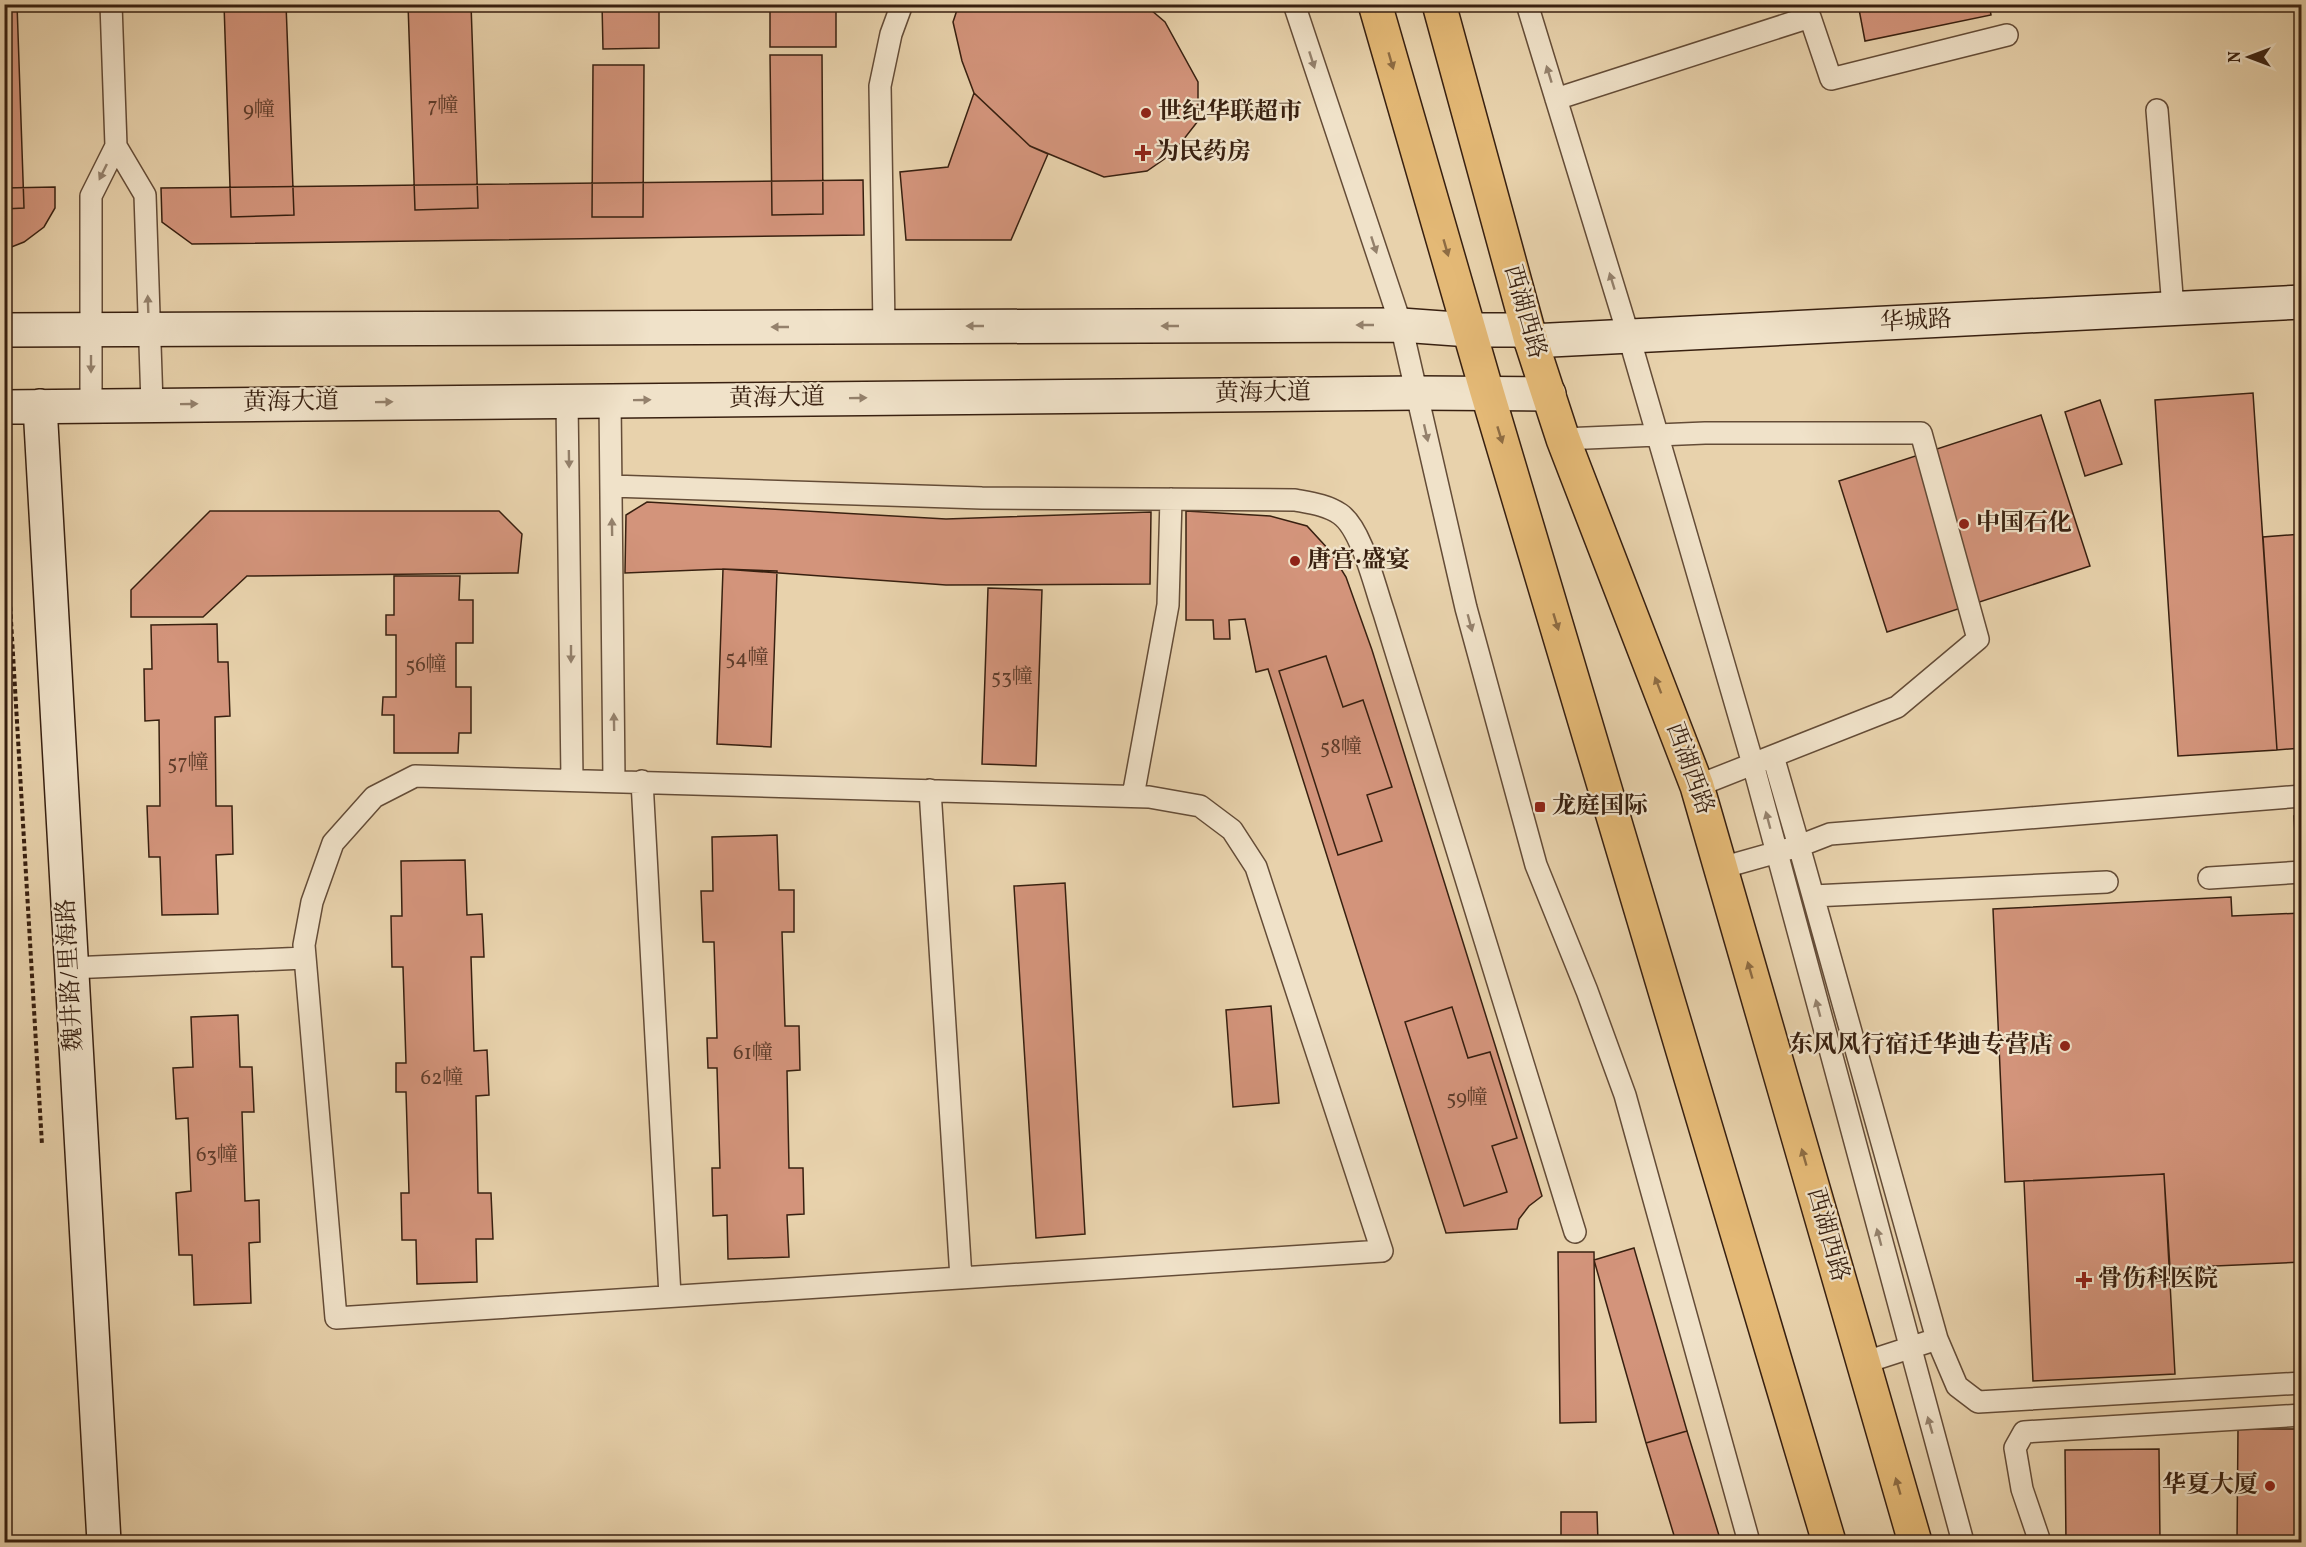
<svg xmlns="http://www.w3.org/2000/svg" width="2306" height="1547" viewBox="0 0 2306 1547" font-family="Vollkorn,'Noto Serif SC',serif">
<rect width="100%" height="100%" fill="#e8d2ac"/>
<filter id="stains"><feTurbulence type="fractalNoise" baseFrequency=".00333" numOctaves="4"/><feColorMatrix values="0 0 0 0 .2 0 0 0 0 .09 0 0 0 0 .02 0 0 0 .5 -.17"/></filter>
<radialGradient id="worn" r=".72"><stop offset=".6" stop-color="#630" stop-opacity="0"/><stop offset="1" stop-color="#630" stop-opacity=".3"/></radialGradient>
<path fill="#d3947b" stroke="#382010" stroke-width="1.5" d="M4,4H17L24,208L4,209Z
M224,4H286L294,215L231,217Z
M408,4H471L478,208L415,210Z
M602,4H659V48L603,49Z
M770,4H836V47H770Z
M959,4H1144L1165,22L1198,82V121L1173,153L1147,171L1104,177L1030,146L974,93L962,61L953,22Z
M1858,4H1989L1991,15L1865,41Z
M770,55H822L823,214L772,215Z
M593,65H644L643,217H592Z
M974,93L1030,146L1048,154L1011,240H906L900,172L948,167Z
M863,180L864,235L192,244L162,222L161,188Z
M55,187V208L44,227L24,242L4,250V188Z
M2253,393L2277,750L2178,756L2155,400Z
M2100,400L2122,464L2085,476L2065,412Z
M2041,415L2090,566L1887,632L1839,481Z
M647,502L946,519L1151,512L1150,584L946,585L723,569L625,573L626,515Z
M210,511H499L522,534L518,573L247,576L203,617H131V590Z
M1186,511L1270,516L1307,526L1330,551L1346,577L1372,650L1542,1196L1529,1206L1519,1219L1517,1229L1446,1233L1268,669L1256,672L1245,619L1229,620L1230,639H1214L1213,620H1186Z
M2302,534V748L2277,750L2263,537Z
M723,569L777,571L771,747L717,744Z
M394,576H460L459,600H473V643H456V687H471V733H459L458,753H394V715H382L383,697H396V635H386V615H394Z
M988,588L1042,590L1036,766L982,764Z
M217,624L218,662H228L230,716L215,717L216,806H232L233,854L216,855L218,914L162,915L160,857H149L147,806H160L159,720L145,721L144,669H152L151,625Z
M1326,656L1343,707L1363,700L1392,787L1367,795L1382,841L1338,855L1279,671Z
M2302,815V851H2296L2294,816Z
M777,835L779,890H794V932H782L785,1026H799L800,1070L787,1071L789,1168H803L804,1214L787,1215L789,1257L728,1259L727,1215L713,1216L712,1168H720L717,1068H708L707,1038H717L714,942H703L701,891H713L712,837Z
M465,860L467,915L482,914L484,957H471L474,1051L487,1050L489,1095L476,1096L478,1193H491L493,1239H476L477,1282L417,1284L416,1240H402L401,1193H409L406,1092H396V1063H406L403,967H392L391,916H402L401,861Z
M1065,883L1085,1234L1036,1238L1014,886Z
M2231,897L2232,916L2302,913V1262L2170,1268L2164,1174L2005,1182L1993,909Z
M1271,1006L1279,1103L1233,1107L1226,1010Z
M1452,1007L1468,1058L1490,1052L1517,1138L1492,1146L1507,1192L1464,1206L1405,1022Z
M238,1015L240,1067H252L254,1112H242L245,1201L259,1200L260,1242L249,1243L251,1303L194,1305L192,1255H179L176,1193L191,1191L188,1118L176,1119L173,1068L193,1067L191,1017Z
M2164,1174L2175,1374L2033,1381L2024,1181Z
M1634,1248L1687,1431L1646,1443L1594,1260Z
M1558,1252H1594L1596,1422L1560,1423Z
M2238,1429H2302V1542H2237Z
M1687,1431L1721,1542H1676L1646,1443Z
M2159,1449L2160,1542H2066L2065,1450Z
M1561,1512H1597L1598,1542H1561Z"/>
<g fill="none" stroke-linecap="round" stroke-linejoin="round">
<defs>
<path id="lane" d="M111,4L116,146
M1294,4L1401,325L1466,608L1536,865L1587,991L1625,1095L1749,1542
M1527,4L1629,337L1753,764L1963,1542
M1556,99L1810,17L1831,79L2007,35
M2157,110L2173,308
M884,327L880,86L891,34L902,4
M610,400L614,781
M567,401L572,779
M91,405V196L116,146L145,195L152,404
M1563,439L1705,433H1921L1978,639L1897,707L1697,786
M611,486L982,498L1295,500C1311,503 1327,505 1340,514C1362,529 1375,588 1384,613L1575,1232
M1773,756L1799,846L1830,834L2302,796
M415,776L1149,797L1200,806L1232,830L1256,867L1382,1251L336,1318L304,945L312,902L333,843L374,797Z
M642,781L670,1296
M930,790L961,1278
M1133,796L1168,605L1171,499
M1721,868L1799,846L1813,896L1937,1339L1863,1363
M2209,878L2302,872
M1813,896L2107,882
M70,968L305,958
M1937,1339L1957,1386L1978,1402L2302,1383
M2040,1542L2022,1489L2015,1448L2024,1432L2302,1415"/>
<path id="secondary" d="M4,330L1401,325L1470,330H1528
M1531,341L2302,302
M40,406L104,1542
M4,407L1417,393L1549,394"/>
<path id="primary" d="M1375,4L1487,392L1829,1542
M1439,4L1531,341L1563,439L1697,786L1915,1542"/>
</defs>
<use href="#lane" stroke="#644c37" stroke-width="24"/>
<use href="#secondary" stroke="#382010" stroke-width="36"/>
<use href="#primary" stroke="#382010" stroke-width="36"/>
<path stroke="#382010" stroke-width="4" stroke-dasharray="4.5 3" stroke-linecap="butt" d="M4,502L42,1145"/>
<use href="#lane" stroke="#f0e2c9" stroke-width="21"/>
<use href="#secondary" stroke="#f0e2c9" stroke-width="33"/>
<use href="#primary" stroke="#e4b976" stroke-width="33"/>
</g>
<defs><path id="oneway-solid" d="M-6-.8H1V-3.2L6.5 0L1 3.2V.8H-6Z" transform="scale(1.5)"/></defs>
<g fill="#94816c">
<use href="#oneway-solid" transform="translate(1312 60) rotate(72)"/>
<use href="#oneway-solid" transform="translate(1549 74) rotate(-107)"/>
<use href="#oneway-solid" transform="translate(103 172) rotate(116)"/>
<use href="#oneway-solid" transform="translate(1374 245) rotate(72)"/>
<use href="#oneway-solid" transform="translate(1612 281) rotate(-107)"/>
<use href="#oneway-solid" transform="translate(148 304) rotate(-92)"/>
<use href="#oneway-solid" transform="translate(1365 325) rotate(180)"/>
<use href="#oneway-solid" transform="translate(975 326) rotate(180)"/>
<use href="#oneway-solid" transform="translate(1170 326) rotate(180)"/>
<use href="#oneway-solid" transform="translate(780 327) rotate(180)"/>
<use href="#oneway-solid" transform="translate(91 364) rotate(90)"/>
<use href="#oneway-solid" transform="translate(858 398) rotate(-1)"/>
<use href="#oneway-solid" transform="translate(642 400) rotate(-1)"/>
<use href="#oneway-solid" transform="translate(384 402) rotate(-1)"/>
<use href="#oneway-solid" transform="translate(189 404) rotate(-1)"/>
<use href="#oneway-solid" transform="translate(1426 433) rotate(77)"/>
<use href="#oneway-solid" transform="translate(569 459) rotate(89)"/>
<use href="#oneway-solid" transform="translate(612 527) rotate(-91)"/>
<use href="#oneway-solid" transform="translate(1470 623) rotate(75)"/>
<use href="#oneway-solid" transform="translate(571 654) rotate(90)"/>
<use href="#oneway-solid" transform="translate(614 722) rotate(-91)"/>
<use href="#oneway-solid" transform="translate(1768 820) rotate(-105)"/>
<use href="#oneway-solid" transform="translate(1818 1008) rotate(-105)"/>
<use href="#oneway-solid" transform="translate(1879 1237) rotate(-105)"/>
<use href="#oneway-solid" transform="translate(1930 1425) rotate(-106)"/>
</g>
<g fill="#8e6c43">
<use href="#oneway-solid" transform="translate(1391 61) rotate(74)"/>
<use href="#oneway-solid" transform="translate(1446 248) rotate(74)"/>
<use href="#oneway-solid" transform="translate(1500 435) rotate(73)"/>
<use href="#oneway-solid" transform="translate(1556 622) rotate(73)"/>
<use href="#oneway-solid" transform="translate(1658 685) rotate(-111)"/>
<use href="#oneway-solid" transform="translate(1750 970) rotate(-106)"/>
<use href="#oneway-solid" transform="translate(1804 1157) rotate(-106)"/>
<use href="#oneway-solid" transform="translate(1898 1486) rotate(-106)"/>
</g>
<g fill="#8f2418" stroke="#f0e2c9" stroke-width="2">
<circle cx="1146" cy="113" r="6"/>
<path d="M1140 144h6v6h6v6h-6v6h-6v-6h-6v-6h6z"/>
<circle cx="1964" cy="524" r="6"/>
<circle cx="1295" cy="561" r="6"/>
<rect x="1534" y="801" width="12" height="12" rx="3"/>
<circle cx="2065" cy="1046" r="6"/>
<path d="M2081 1271h6v6h6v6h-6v6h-6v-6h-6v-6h6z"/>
<circle cx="2270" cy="1486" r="6"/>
</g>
<g text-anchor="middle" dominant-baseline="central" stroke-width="4.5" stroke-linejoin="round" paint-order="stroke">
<g font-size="21" fill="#5f3d2b">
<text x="443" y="106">7幢</text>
<text x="259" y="110">9幢</text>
<text x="747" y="658">54幢</text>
<text x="426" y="665">56幢</text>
<text x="1012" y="677">53幢</text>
<text x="1341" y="747">58幢</text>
<text x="188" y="763">57幢</text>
<text x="753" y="1053">61幢</text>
<text x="442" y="1078">62幢</text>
<text x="1467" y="1098">59幢</text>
<text x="217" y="1155">63幢</text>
</g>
<g font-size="24" font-weight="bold" fill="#382010" stroke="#f0e2c9" text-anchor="start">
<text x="1158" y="113">世纪华联超市</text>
<text x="1155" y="153">为民药房</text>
<text x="1976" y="524">中国石化</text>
<text x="1307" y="561">唐宫·盛宴</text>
<text x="1552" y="807">龙庭国际</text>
<text x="2053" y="1046" text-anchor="end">东风风行宿迁华迪专营店</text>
<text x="2098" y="1280">骨伤科医院</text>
<text x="2258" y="1486" text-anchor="end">华夏大厦</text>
</g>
<g font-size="24" fill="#382010" stroke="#f0e2c9">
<text transform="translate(1524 312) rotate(74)">西湖西路</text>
<text transform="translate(1916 322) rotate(-3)">华城路</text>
<text transform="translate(1263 394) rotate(-1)">黄海大道</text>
<text transform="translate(777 399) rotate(-1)">黄海大道</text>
<text transform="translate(291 403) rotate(-1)">黄海大道</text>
<text transform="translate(1689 769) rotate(70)">西湖西路</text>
<text transform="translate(71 975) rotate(-93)">魏井路/里海路</text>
<text transform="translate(1827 1235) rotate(74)">西湖西路</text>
</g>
</g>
<rect width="2306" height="1547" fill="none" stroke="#e8d2ac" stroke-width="24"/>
<rect x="6" y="6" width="2294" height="1535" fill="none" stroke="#382010" stroke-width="3"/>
<rect x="12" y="12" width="2282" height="1523" fill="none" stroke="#382010" stroke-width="1.5"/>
<g transform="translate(2249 57) rotate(270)" stroke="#f0e2c9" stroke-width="4.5" paint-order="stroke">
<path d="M0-4.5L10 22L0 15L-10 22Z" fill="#382010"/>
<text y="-9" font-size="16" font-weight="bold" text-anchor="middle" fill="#382010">N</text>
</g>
<rect width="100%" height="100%" filter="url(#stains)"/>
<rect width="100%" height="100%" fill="url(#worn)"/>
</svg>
